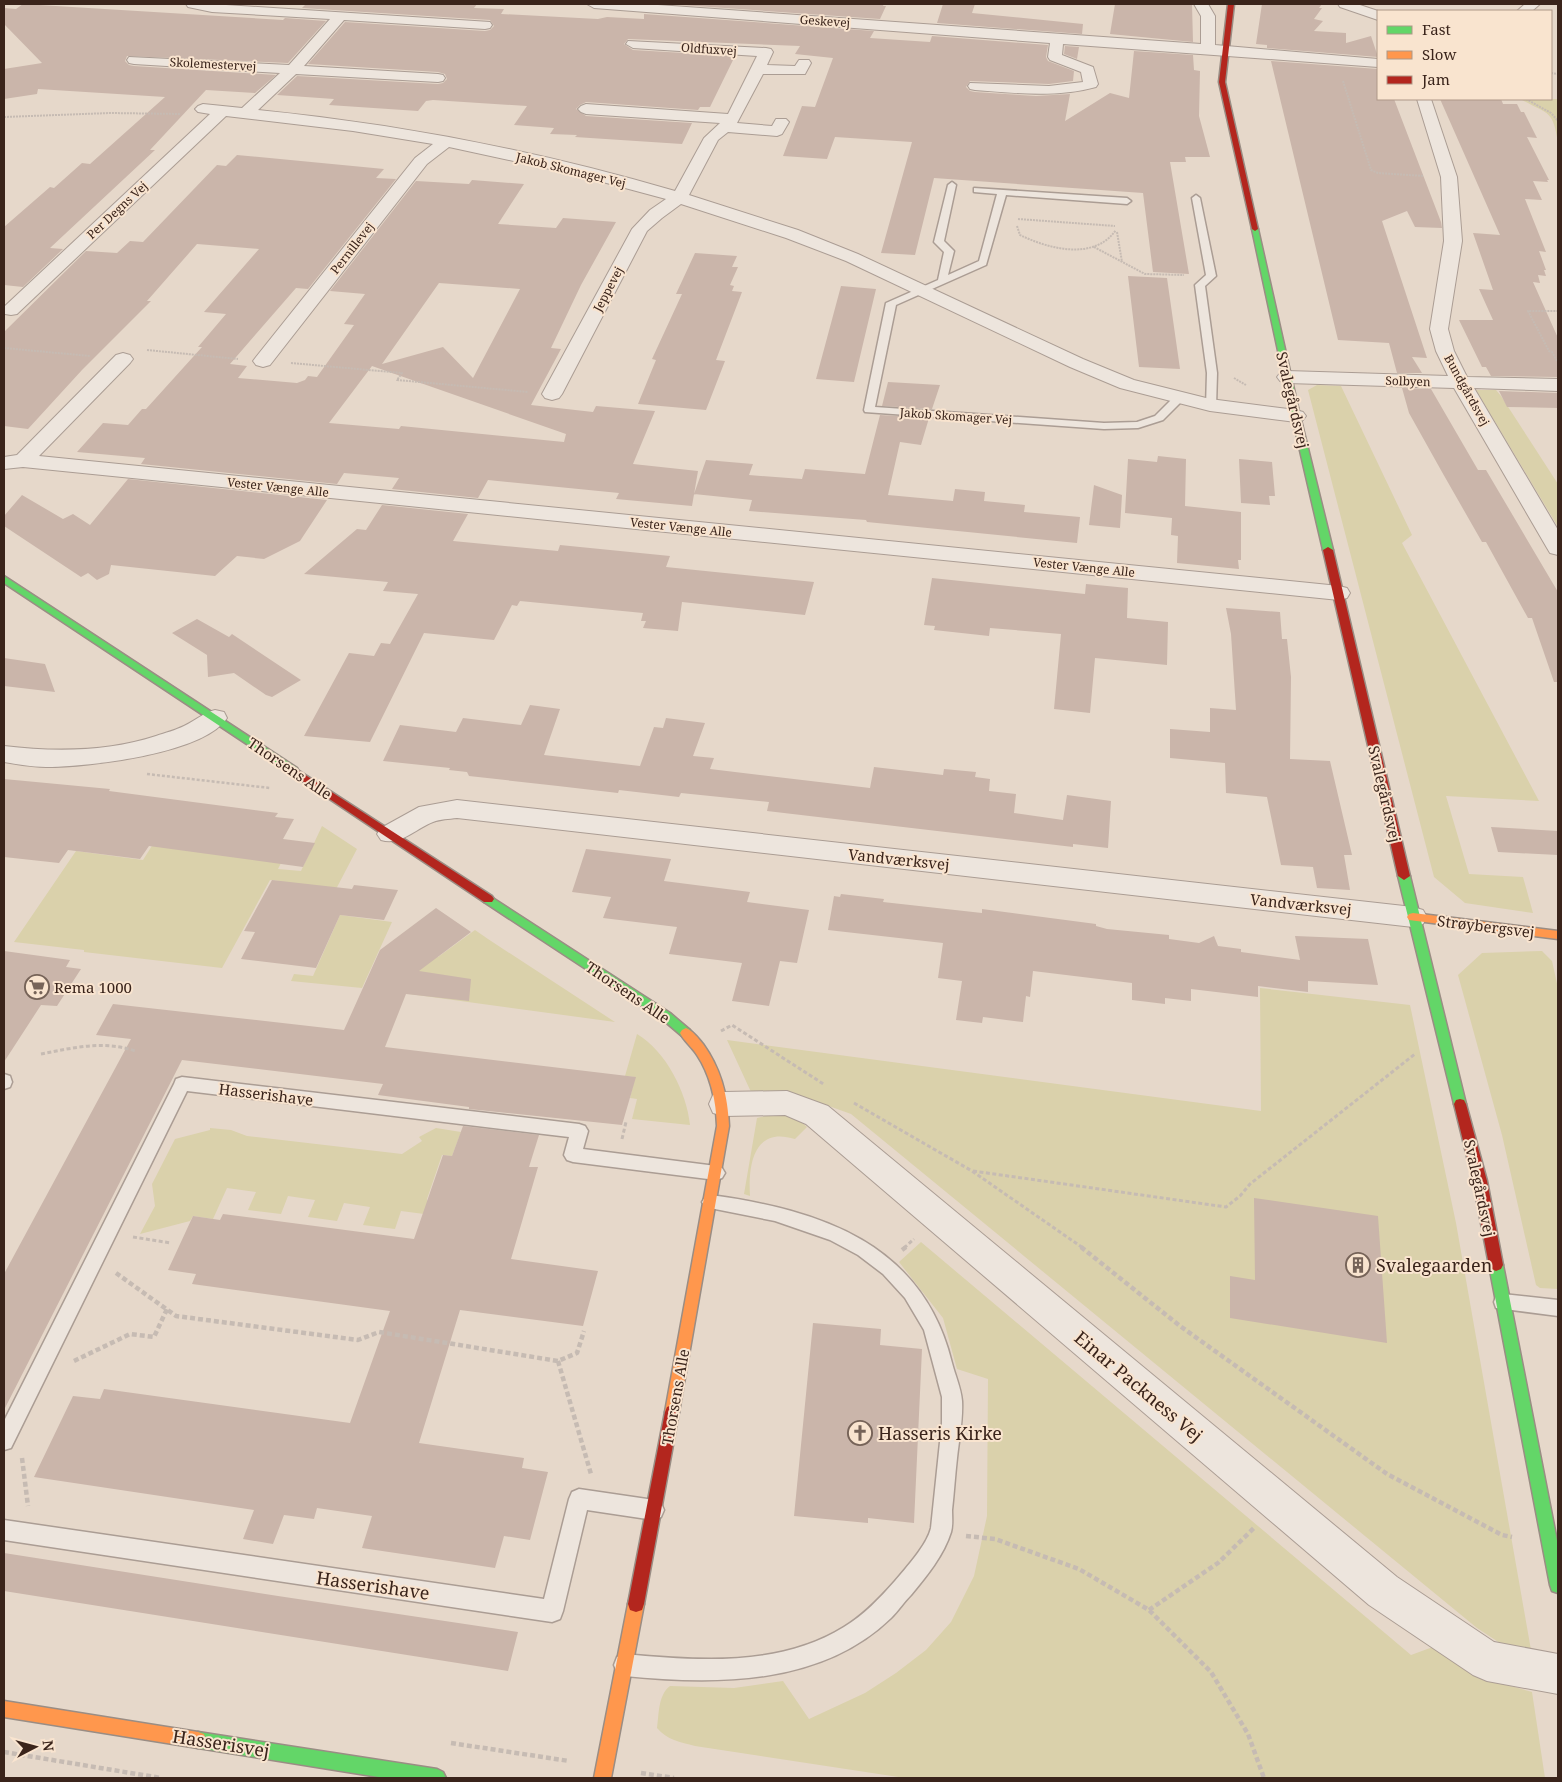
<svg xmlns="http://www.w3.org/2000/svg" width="1562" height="1782" viewBox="0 0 1562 1782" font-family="'Noto Serif',serif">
<rect width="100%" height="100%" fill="#e6d8ca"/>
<path fill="#dad1ab" d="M1558,99V143C1553,110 1549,115 1522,100Z
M1317,385L1341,386L1412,535L1402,543L1539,801L1446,796L1469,874L1523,877L1533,913L1465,903L1434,877L1308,390Z
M1476,390H1496L1501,396L1558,484V527Z
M165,825L283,859L278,869L301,871L322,826L357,849L323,914L281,881L270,880L222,968L84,952V950L14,942L76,851L143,860Z
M340,915L392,922L362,988L291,981L294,974L313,976Z
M475,930L488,939L615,1022L402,993L426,950L438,957Z
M1542,951L1552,961L1558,988V1289L1540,1288L1536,1285L1502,1135L1458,975L1482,953Z
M1260,988L1410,1005L1456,1223L1531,1650L1506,1647L1477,1628L851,1114L790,1092H751L727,1040L1261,1111Z
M637,1034C666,1051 687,1093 690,1125L632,1119L637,1099L630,1098L635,1077L625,1076Z
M769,1115C785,1115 796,1115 807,1127L795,1139C754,1126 748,1164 750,1196L744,1194L757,1118Z
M210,1128L231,1130L247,1136L402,1154L422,1141L419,1137L436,1128L461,1132L452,1156L442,1155L427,1199L432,1215L401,1211L395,1229L363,1225L370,1207L344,1203L337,1221L308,1217L315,1200L288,1196L281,1214L248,1210L256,1192L227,1188L213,1219L193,1216L190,1221L140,1234L155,1206L152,1184L175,1139L210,1130Z
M921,1242L1411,1655L1441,1644L1493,1681L1532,1692L1545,1778H905L695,1746C680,1742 667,1740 657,1728C659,1714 658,1695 670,1686L734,1688L783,1681L809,1719L865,1693L896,1673L926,1650L951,1622L974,1576L987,1516L988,1379L957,1369L943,1318L899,1262Z"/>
<path fill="#cab5aa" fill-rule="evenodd" d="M23,4L283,20L285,18L326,21L288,63L127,56L125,61L129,65L134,66L276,75L255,93L206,90L150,150H155L50,248L63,249L23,287L4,285V227L50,187L54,188L82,163L90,164L165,97L38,89L37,94L4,99V69L42,63L4,24V8L16,9Z
M306,4H477L474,8L504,9L501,14L598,19L607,17L644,19V14L874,31L870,38L930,42L932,36L1048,45L1046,57L1048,61L1074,71L1073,81L1049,84L970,81L966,87L970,91L975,92L1005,94L1036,96L1070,94L1065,121L1110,93L1129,98L1134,51L1193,55L1194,70L1200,71L1199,116L1210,157H1185L1186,162H1170L1189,274L1153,272L1143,193L934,178L915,255L881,253L912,142L835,137L827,159L783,156L802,106L815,107L833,58L795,54L800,46L628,39L624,44L633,50L735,56L710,107H700L698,110L586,102L580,105L576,109L586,116L692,123L682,144L575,137L577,135L550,134L554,128L514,125L527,106L433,100L426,101L418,111L329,105L334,99L277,95L297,76L438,84L443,83L447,79L445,74L438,72L308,64L345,22L485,31L490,30L494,26L490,20L302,8Z
M667,4H884L883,6H886L880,19Z
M943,4H975L972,13L1083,24L1082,34L937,23Z
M1115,4H1192L1193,42L1110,34Z
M1262,4H1322L1319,8H1322L1314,19L1323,21L1314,31L1346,33V43L1371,36L1378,57L1267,48V45L1256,44Z
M1065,46L1079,47L1077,59L1064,54Z
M1271,61L1378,69V99H1394L1441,222L1442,228L1415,227L1407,211L1382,221L1427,358L1412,357L1422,373H1397L1389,343L1338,340Z
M1440,99H1501L1503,104H1517L1521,112H1524L1537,138L1527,137L1549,180H1547L1548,182L1533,181L1542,200L1525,199L1546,252L1539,251L1546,270H1544L1546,276L1538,275L1540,283L1533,282L1558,338V377L1491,376L1486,367H1482L1459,320H1493L1479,289L1493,290L1473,233L1500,235Z
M237,155L384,169L376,178L396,179L308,289L296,288L230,364L247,366L238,378L297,383L305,380L308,376L317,377L354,325L344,324L365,294L330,291L416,181L469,184L472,180L524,184L498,224L556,228L563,218L616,222L581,285L551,348L561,349L531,405L593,412L596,406L655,411L633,464L698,471L692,506L616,499L619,493L488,480L478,498L392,489L399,478L344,473L337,484L141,464L145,458L77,452L103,423L128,425L142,409H146L202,347H198L226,314L204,312L259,249L197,244L147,301H151L82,370L28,429L4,426V332L86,251L117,253L130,241L143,242L217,165L226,166ZM439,283L520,289L473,378L443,347L382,364ZM372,366L566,434L564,442L401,426L399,429L329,423Z
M695,253L737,256L732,267H738L730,285L734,286L732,291L742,292L716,360L725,361L706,410L638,404L656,360L652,359L682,294H676Z
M1128,276L1167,278L1180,369L1139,367Z
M841,286L876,289L854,382L816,379Z
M888,382L940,385L932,409L882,406Z
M1402,388L1431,389L1478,470H1486L1558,592V682H1554L1532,618H1528L1486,542H1482L1442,472L1409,413Z
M1499,391L1558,393V408L1507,407Z
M880,415L929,418L921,445L900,442L888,495L953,501L955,489L985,492L984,501L1025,505L1024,512L1080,517L1077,543L867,522L866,520L749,511L752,500L694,494L706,460L753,464L749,475L802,479L805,469L865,474Z
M1158,456L1186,459L1185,506L1241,512V560H1238L1239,569L1177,563L1178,536L1171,535L1172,518L1125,513L1128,459L1157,462Z
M1239,459L1272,462L1275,496H1269L1270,505L1241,503Z
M128,479L327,500L300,541L264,559L237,556L215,576L111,565L109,574L97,580L88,573L81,577L4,526V516L22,495L63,519L73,514L90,525Z
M1094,485L1122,495L1120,528L1089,525Z
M382,505L468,514L453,541L558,551L560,545L670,556L666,567L814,582L805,615L682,602L678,631L643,628L646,621H641L643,613L520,601L517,606L512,605L494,640L424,633L370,742L304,736L349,653L374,656L381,643L390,644L418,594L383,591L388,582L304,574L357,529L366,530Z
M932,578L1085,594L1086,584L1128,588L1127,618L1168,622L1167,665L1095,658L1090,713L1054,709L1061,634L990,628L989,636L934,630L935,626L924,625Z
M1226,608L1280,612L1282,639H1287L1291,677L1290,759L1330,761L1352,855H1344L1350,890L1317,888L1313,867L1281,865L1267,797L1226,793L1225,763L1170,758V729L1210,732V708L1236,710L1231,634Z
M197,619L229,637L232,634L301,680L272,697L266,695L234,673L208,677L207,655L172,633Z
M4,658L45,664L55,692L4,686Z
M530,705L560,709L544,755L640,766L654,727L663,728L666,718L705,723L693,756L714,758L710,769L870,788L874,767L943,775L944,769L976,772L975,777L990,779L989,791L1016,794L1014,813L1063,820L1067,795L1111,801L1108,848L1073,844V847L767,811L769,802L681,793L679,797L619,790L618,793L558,786L469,776L467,772L449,770L450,768L383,761L400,725L456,732L463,718L521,725Z
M4,779L110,789L109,791L278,813L275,817L294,819L283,839L315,843L303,867L149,846L140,859L68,850L59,863L4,857Z
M1491,827L1558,831V855L1498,852Z
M586,849L671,859L664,881L750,892L747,902L809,910L797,963L780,961L769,1006L732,1001L742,963L669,954L677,927L603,918L611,897L572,892Z
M272,880L352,889L354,885L398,890L384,920L340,915L316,968L241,959L255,932L244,931Z
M841,894L884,899L883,902L982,913V909L1096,924V926L1107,929L1169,935V939L1199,943L1214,936L1218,946L1241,949V952L1300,960L1295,936L1368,939L1378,985L1308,981V992L1258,986V997L1191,989V1001L1165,998V1004L1132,1000V983L1033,971L1030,997L1026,996L1023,1022L983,1017L982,1023L956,1020L962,981L938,978L943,943L828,930L834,896L840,897Z
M436,908L471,932L419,971L471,979L469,1001L406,994L385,1047L636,1077L622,1125L469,1109V1107L378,1095L383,1084L182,1060L4,1410V1274L131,1039L96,1035L113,1004L344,1030L380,950Z
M4,951L70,960L66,967L81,969L57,1006L41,1005L4,1062Z
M463,1126L539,1135L529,1167H538L511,1259L598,1271L583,1326L460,1310L419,1443L524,1458L522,1468L548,1472L530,1540L504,1536L495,1568L436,1559L362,1548L372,1516L317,1508L314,1519L284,1515L273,1544L243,1539L254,1510L34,1477L73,1396L100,1399L104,1389L350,1423L390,1311L192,1284L196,1274L168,1270L193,1216L220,1220L223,1214L414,1239L443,1155L452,1156Z
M1254,1198L1378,1216L1387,1343L1230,1318V1276L1255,1280Z
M813,1323L881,1329L880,1345L922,1349L914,1523L868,1518V1523L794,1516Z
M4,1553L278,1596L518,1632L508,1671L4,1591Z"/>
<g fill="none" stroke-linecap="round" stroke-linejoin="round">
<defs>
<path id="lane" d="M952,182L956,185L944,241L954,251L948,275L979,261L997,194L974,192V188L1127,198L1131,201L1127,204L1006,195L986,265L896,305L875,407L1104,423L1137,422L1155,416L1174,397H1182L1183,399L1182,401L1163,420L1138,428L1104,429L865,412L864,410L886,303L938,280L944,252L934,242L948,185Z
M1196,195L1200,198L1216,276L1205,286L1217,373L1216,407L1211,410L1206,407L1207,373L1195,285L1206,275L1192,198Z
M4,1074L10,1076L12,1082L10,1087L4,1089Z
M182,1077L579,1124L585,1126L588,1131L583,1149L716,1166L722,1168L725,1173L722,1178L716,1180L573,1162L567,1160L564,1155L569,1137L187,1091L11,1448L4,1450V1421L174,1084L176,1079Z
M711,1195C820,1210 923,1243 952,1363C955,1375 961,1388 962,1401C963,1420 959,1439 957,1458C955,1475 954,1493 952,1510C952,1517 953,1525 951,1532C944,1555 926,1577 911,1595C904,1602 898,1611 891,1618C821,1686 715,1685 625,1676L617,1673L614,1665L617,1657L625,1654C697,1661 780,1667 844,1627C864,1615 880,1598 895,1581C906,1568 927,1545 931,1528L942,1423V1397L924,1330L905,1298L883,1274L858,1255L830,1240L775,1221L705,1207L702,1202L705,1197Z
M1503,1294L1558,1300V1316L1496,1308L1494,1302L1496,1296Z
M579,1489L654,1500L661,1503L664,1510L661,1517L654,1520L587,1510L563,1611L560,1619L552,1622L4,1540V1520L544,1599L569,1499L572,1492Z"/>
<path id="street" d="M186,4H211L490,22L492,25L490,28L485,29L344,20L304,66L438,74L443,75L445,78L443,81L438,82L296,74L258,110C399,124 539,151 675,191L704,138L720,123L586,114L581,112L578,109L581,106L586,104L728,114L757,56L633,48L626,44L628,41L766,48L771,49L773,52L767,65L795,66L799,60H809L811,63L805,74H763L737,123L772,126L776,119H786L789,122L782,134L777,136L728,132L718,140L689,195L798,230L858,254L1083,359L1134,380L1210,399L1296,410L1303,412L1306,416L1303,420L1296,422L1210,411L1120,388L1070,367L846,261L786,238L681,204L662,218L647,231L562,394L559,398L552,400L545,398L542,394L632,229L650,210L666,199L573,174L449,147L427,164L270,365L263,367L256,365L253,361L256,357L415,158L433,144L353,131L226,116L17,314L11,315L5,314V306L210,114L198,112L195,109L198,106L203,104L242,108L280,73L134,64L129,63L127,60L129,57L289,65L330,19L212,12L188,7Z
M587,4H644L1201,44V16L1194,4H1208L1215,16V45L1378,59V67L1063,44L1062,55L1093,67L1098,84L1096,87C1056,98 1016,93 975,90L970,89L968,86L970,83L1049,86L1083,82L1081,72L1050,60L1048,57L1050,43L594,8Z
M1338,4H1357L1378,11V20L1340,7Z
M1525,4H1540L1532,11H1517Z
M1417,99H1431L1457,177L1462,241L1448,329L1454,351L1467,377L1558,379V391L1474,388L1558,530V555L1550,553L1547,548L1454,388L1287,383L1280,381L1277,377L1280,373L1287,371L1448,376L1436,351L1430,329L1444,241L1441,177Z
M123,353L130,355L133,359L130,363L39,456L1339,586L1347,588L1350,593L1347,598L1339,600L23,467L4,469V457L17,455L116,355Z
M215,710L224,712L227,718C204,754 87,767 46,767C32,767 17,764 4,762V746C54,752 107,752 156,736C165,733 176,730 184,726C195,721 203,713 215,710Z
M457,800L1413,907L1423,910L1427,917L1423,924L1413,927L457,818C449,819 440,819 433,822C415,829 401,846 381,840L377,834L381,828L419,807Z
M787,1091L828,1106L1397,1577L1494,1642L1558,1654V1694L1487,1681L1473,1675L1369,1605L806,1124L785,1115L724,1116L713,1113L709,1104L713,1095L724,1092Z"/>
<path id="fast" d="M1255,227L1258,229L1300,416L1333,550L1328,553L1323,550L1292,416L1252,229Z
M4,576L297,768L298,770L297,772H289L4,583Z
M1404,872L1410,876L1466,1104L1464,1108L1460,1109L1456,1108L1454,1104L1398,876Z
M488,895L670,1013L690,1030L692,1033L690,1036H682L662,1019L484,902L482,899Z
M1496,1259L1501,1261L1503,1265L1558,1546V1593L1552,1591L1550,1585L1489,1265L1491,1261Z
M198,1732L437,1769L443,1772L446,1778H385L198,1748L192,1746L190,1740L192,1734Z"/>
<path id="slow" d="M1413,913L1558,931V939L1409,920L1407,917L1409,914Z
M686,1028C693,1031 698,1038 703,1044C721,1069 728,1096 729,1126L679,1412L677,1417L672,1419L667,1417L665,1412L717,1126C716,1101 711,1076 697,1055C692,1047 684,1041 680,1033L682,1030Z
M636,1596L642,1598L644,1604L611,1778H594L628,1604L630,1598Z
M4,1701L198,1732L204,1734L206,1740L204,1746L198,1748L4,1717Z"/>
<path id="jam" d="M1228,4H1234L1225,82L1258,229L1255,231L1252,229L1219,82Z
M1328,547L1333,550L1410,876L1404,880L1398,876L1323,550Z
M293,767L492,896L494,899L492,902H484L289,772L288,770Z
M1460,1099L1464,1100L1466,1104L1487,1181L1503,1265L1501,1269L1496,1271L1491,1269L1489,1265L1473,1181L1454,1104L1456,1100Z
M672,1405L677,1407L679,1412L644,1604L642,1610L636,1612L630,1610L628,1604L665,1412L667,1407Z"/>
</defs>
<use href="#lane" stroke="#ab9d94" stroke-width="3"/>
<use href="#street" stroke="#ab9d94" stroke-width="2"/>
<use href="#fast" stroke="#9a8d84" stroke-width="3"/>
<use href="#slow" stroke="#9a8d84" stroke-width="3"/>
<use href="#jam" stroke="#9a8d84" stroke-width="3"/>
<path stroke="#c6bbb3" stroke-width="2" stroke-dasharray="2 1" stroke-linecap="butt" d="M1551,73L1558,74
M1343,81L1371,170L1378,173L1424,176
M1526,99L1551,113L1558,121
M4,117L110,113L181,114
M1018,219L1115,226
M1017,226L1020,235C1049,249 1094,261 1116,230
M1117,232L1122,262
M1094,247L1145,274L1184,275
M4,348L90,356
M147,350L238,359
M1557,361L1552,352L1549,351L1528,311H1558
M291,363L402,373L397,380L528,392
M1234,378L1246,385"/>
<path stroke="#c6bbb3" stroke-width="2.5" stroke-dasharray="3 2" stroke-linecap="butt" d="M147,774L270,788"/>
<path stroke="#c6bbb3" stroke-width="3" stroke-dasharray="4 2.5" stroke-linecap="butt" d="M721,1031L732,1025L825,1085
M41,1054C72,1048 104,1040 135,1051
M854,1103L972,1171L1083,1248
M622,1139L626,1122
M973,1171L1226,1207L1240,1196L1250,1184L1415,1054
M133,1237L171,1243
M904,1248L914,1239"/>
<path stroke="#c6bbb3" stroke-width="4.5" stroke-dasharray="5 3" stroke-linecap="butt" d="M1081,1247L1180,1326L1387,1474L1502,1535L1512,1537
M902,1250L906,1247
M116,1273L176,1316L358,1340L379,1332L558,1361L577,1353L584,1331
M74,1361L130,1334L154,1337L167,1309
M558,1361L591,1474
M22,1458L28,1506
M966,1536L995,1539L1079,1569L1149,1610L1211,1672L1248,1734L1264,1778
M1149,1610L1218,1563L1254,1528
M451,1743L569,1761
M4,1752L161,1778
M641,1773L674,1778"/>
<use href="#lane" fill="#ede5dd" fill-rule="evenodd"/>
<use href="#street" fill="#ede5dd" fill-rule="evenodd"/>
<use href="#fast" fill="#63d668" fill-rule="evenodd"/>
<use href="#slow" fill="#ff974d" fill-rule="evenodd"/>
<use href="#jam" fill="#b3261e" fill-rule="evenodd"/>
</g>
<defs>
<symbol id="supermarket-ring" viewBox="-11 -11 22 22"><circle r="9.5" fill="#f9e4cf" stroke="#766358" stroke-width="1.5"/><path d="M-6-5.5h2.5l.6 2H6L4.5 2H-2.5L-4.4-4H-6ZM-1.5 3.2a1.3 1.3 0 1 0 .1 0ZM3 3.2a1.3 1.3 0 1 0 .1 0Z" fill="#766358"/></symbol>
<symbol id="building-ring" viewBox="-11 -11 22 22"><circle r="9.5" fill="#f9e4cf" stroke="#766358" stroke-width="1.5"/><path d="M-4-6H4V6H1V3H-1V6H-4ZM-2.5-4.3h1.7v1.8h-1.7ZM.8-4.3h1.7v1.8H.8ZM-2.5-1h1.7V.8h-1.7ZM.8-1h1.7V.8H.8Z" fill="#766358"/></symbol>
<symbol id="church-ring" viewBox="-11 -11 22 22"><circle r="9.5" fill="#f9e4cf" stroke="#766358" stroke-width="1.5"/><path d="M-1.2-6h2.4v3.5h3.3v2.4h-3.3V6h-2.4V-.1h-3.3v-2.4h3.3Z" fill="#766358"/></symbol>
</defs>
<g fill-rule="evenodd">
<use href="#supermarket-ring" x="23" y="973" width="28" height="28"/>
<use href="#building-ring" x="1344" y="1251" width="28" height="28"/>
<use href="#church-ring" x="846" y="1419" width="28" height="28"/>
</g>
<g text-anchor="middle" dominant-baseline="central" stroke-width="4" stroke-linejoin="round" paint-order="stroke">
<g font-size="12" fill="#3a241b" stroke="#f9e4cf">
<text transform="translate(825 21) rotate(4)">Geskevej</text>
<text transform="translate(709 49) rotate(4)">Oldfuxvej</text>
<text transform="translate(213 64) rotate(3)">Skolemestervej</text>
<text transform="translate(571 170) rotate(14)">Jakob Skomager Vej</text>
<text transform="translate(117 210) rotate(-43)">Per Degns Vej</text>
<text transform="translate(352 248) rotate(-52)">Pernillevej</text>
<text transform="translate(608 289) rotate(-62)">Jeppevej</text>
<text transform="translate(1408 381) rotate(2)">Solbyen</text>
<text transform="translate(1467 390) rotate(61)">Bundgårdsvej</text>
<text transform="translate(956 416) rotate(4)">Jakob Skomager Vej</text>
<text transform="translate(278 487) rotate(6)">Vester Vænge Alle</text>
<text transform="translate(681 527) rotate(6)">Vester Vænge Alle</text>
<text transform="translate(1084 567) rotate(6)">Vester Vænge Alle</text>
</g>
<g font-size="15" fill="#3a241b" stroke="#f9e4cf">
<text transform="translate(1293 400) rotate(77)">Svalegårdsvej</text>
<text transform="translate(290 768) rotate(34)">Thorsens Alle</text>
<text transform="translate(1385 794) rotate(77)">Svalegårdsvej</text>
<text transform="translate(899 859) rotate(6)">Vandværksvej</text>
<text transform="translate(1301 904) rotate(6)">Vandværksvej</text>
<text transform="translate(1486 926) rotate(7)">Strøybergsvej</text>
<text transform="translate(628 992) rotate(34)">Thorsens Alle</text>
<text transform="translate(266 1094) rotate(7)">Hasserishave</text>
<text transform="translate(1480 1188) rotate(78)">Svalegårdsvej</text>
<text transform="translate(675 1397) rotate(-80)">Thorsens Alle</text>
</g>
<g font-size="15" fill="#3a241b" stroke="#f9e4cf" text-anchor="start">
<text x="54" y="987">Rema 1000</text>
</g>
<g font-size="18" fill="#3a241b" stroke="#f9e4cf" text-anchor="start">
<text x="1376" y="1265">Svalegaarden</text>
<text x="878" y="1433">Hasseris Kirke</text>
</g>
<g font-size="18" fill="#3a241b" stroke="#f9e4cf">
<text transform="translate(1139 1386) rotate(40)">Einar Packness Vej</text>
<text transform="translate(373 1585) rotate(8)">Hasserishave</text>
<text transform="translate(221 1743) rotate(9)">Hasserisvej</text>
</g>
</g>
<rect width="1562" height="1782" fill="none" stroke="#3a241b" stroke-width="10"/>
<rect x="1377" y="10" width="175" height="90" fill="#f9e4cf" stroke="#ad9787"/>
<rect x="1387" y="26" width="25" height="8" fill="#63d668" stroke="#ad9787"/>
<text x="1422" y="35" font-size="15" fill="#3a241b">Fast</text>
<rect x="1387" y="51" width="25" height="8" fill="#ff974d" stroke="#ad9787"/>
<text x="1422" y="60" font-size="15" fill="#3a241b">Slow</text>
<rect x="1387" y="76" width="25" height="8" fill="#b3261e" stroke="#ad9787"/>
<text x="1422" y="85" font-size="15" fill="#3a241b">Jam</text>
<g transform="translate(35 1747) rotate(84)" stroke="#f9e4cf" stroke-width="4" paint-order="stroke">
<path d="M0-4L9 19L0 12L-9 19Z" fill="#3a241b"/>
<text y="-8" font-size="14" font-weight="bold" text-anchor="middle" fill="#3a241b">N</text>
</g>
</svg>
